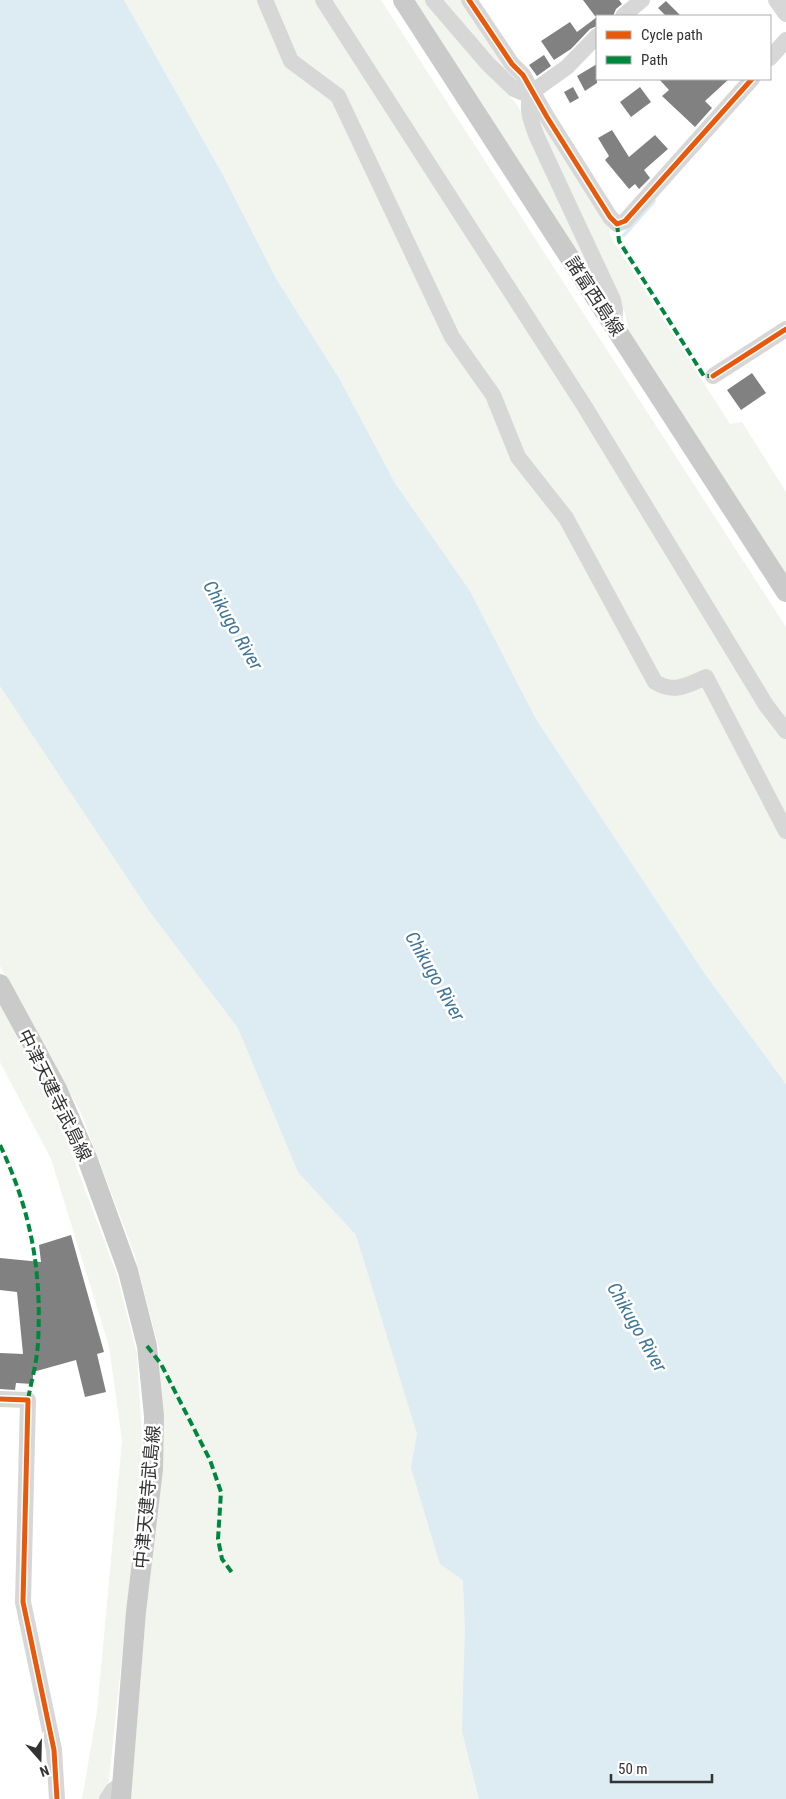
<svg xmlns="http://www.w3.org/2000/svg" width="786" height="1799" viewBox="0 0 786 1799" font-family="'Roboto Condensed','Noto Sans JP',sans-serif">
<rect width="100%" height="100%" fill="#fff"/>
<path fill="#f1f5ed" d="M124,0H381L786,627V1084L705,974L536,719L470,591L395,483L339,378L277,280L223,175Z
M415,0H425L518,106L602,290Z
M442,0H463L517,79L494,61Z
M534,105L608,222L610,236L730,424L742,422L786,492V575L629,332L625,313L536,121Z
M0,638L178,906L443,1368L505,1799H131L146,1612L163,1457L159,1349L134,1253L81,1113L0,966Z
M0,1005L54,1107L117,1275L137,1354L143,1454L109,1781L98,1799H82L97,1712L122,1440L109,1346L51,1159L0,1062Z"/>
<path fill="#ddebf3" d="M0,0H124L223,175L277,280L339,378L395,483L470,591L536,719L705,974L786,1084V1799H479L462,1731L465,1627L463,1580L440,1564L411,1468L417,1434L356,1235L298,1172L238,1028L150,912L0,686Z"/>
<g fill="none" stroke-linecap="round" stroke-linejoin="round">
<path stroke="#ddebf3" stroke-width="4" d="M624,235L654,201"/>
</g>
<path fill="#818181" d="M583,0H619L622,4L616,9L613,16H595Z
M666,1L681,16H666L658,8Z
M597,17V26L590,29L571,49L554,60L541,41L570,22L577,32Z
M544,55L551,66L537,76L529,65Z
M597,64V83L585,91L577,76Z
M659,79H729L705,101L712,108L695,127L662,96L669,90Z
M573,87L579,98L570,103L564,92Z
M640,87L651,102L631,117L620,102Z
M612,130L629,157L655,135L668,149L644,170L650,178L639,189L635,184L629,189L605,160L609,156L598,138Z
M752,373L766,393L741,410L727,390Z
M71,1235L104,1352L97,1354L106,1392L85,1397L76,1360L33,1372V1384L16,1383L15,1390L0,1389V1353L23,1354L17,1292L0,1290V1258L41,1262L39,1245Z"/>
<g fill="none" stroke-linecap="round" stroke-linejoin="round">
<path stroke="#d7d7d7" stroke-width="16" d="M265,0L291,61L338,96L452,337L493,395L518,457L566,518L655,682C675,694 687,685 706,677L786,831
M323,0L585,407L766,705L786,731
M433,0L488,64L514,89L524,93L532,92L567,67L597,36
M469,0L512,64L523,75L547,117L610,217L617,224L625,221L752,79
M776,0L786,14
M623,16L642,0
M770,58L786,40
M532,92C525,108 531,121 537,137L613,300L615,310L614,326
M713,376L786,329
M0,1399L28,1400L23,1602L54,1750L57,1799
M107,1799L113,1790L123,1783"/>
<path stroke="#cacaca" stroke-width="20" d="M403,0L786,592
M0,984L57,1089L87,1158L128,1271L147,1346L154,1416L153,1469L136,1612L121,1799"/>
<path stroke="#00873e" stroke-width="4" stroke-dasharray="8 4" stroke-linecap="butt" d="M617,224L619,241L704,376H713
M0,1145C31,1211 42,1271 38,1343C37,1362 31,1382 28,1400
M147,1346L161,1364L210,1460L221,1492L218,1539L222,1559L233,1574"/>
<defs>
<path id="cycleway" d="M469,0L512,64L523,75L547,117L610,217L617,224L625,221L752,79
M713,376L786,329
M0,1399L28,1400L23,1602L54,1750L57,1799"/>
</defs>
<use href="#cycleway" stroke="#fff" stroke-width="8"/>
<use href="#cycleway" stroke="#e8590c" stroke-width="5"/>
</g>
<g text-anchor="middle" dominant-baseline="central" stroke-width="5" stroke-linejoin="round" paint-order="stroke">
<g font-size="18" fill="#333" stroke="#fff">
<text transform="translate(595 296) rotate(57)">諸富西島線</text>
<text transform="translate(55 1095) rotate(64)">中津天建寺武島線</text>
<text transform="translate(147 1497) rotate(-85)">中津天建寺武島線</text>
</g>
<g font-size="19" font-style="italic" fill="#3f7597" stroke="#fff">
<text transform="translate(233 625) rotate(60)">Chikugo River</text>
<text transform="translate(435 976) rotate(60)">Chikugo River</text>
<text transform="translate(637 1327) rotate(60)">Chikugo River</text>
</g>
</g>
<rect x="596" y="15" width="175" height="65" fill="#ffffff" stroke="#adadad"/>
<rect x="606" y="31" width="25" height="8" fill="#e8590c" stroke="#adadad"/>
<text x="641" y="40" font-size="15" fill="#333333">Cycle path</text>
<rect x="606" y="56" width="25" height="8" fill="#00873e" stroke="#adadad"/>
<text x="641" y="65" font-size="15" fill="#333333">Path</text>
<g transform="translate(40 1759) rotate(160)" stroke="#ffffff" stroke-width="4" paint-order="stroke">
<path d="M0-4L9 19L0 12L-9 19Z" fill="#333333"/>
<text y="-8" font-size="14" font-weight="bold" text-anchor="middle" fill="#333333">N</text>
</g>
<path d="M611 1774v8h101v-8" fill="none" stroke="#333333" stroke-width="2.5"/>
<text x="618" y="1774" font-size="15" fill="#333333" stroke="#ffffff" stroke-width="4" paint-order="stroke">50 m</text>
</svg>
